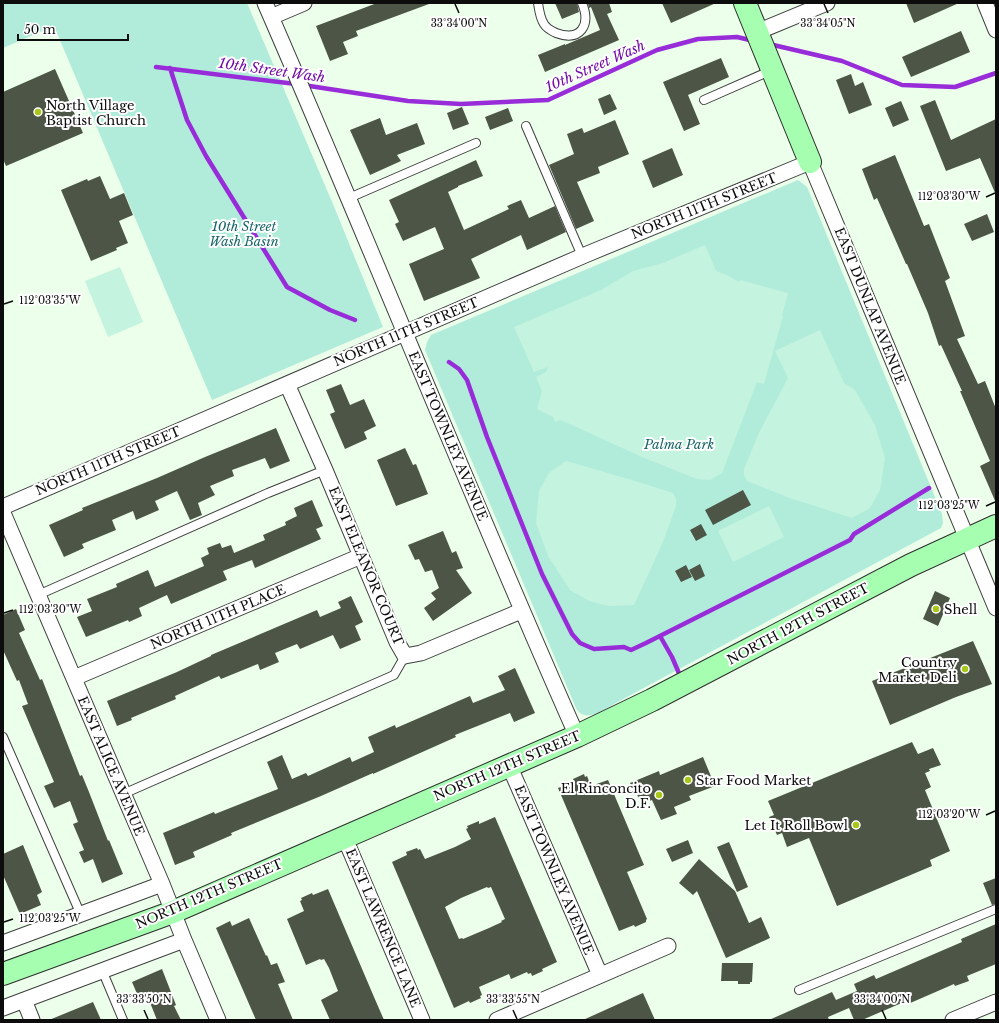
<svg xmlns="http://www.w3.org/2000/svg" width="999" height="1023" viewBox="0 0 999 1023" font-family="'Libre Baskerville',serif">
<rect width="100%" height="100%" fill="#ebffeb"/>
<path fill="#b1ecdb" d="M3,3H247L333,204L383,327L212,400L54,26L3,48Z
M798,180L807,187L942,514L943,523L941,528L614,704C603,710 585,724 576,708L425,350L427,342L431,335Z"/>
<path fill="#c4f3df" d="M705,245L716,271L727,275L739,282L740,280L788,293L782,315L783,316L764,384L757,382L722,473L710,480L697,479L642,457L561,420L555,422L553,417L537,409L542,391L536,377L546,372L548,367L534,372L514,327L601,290L633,271L663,263Z
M120,267L143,322L108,337L85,281Z
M820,330L844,383L855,390L875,425L885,458L880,490L870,508L852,518L787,497L747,481L744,475V469L759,433L788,378L775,351Z
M566,461L632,480L673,493L676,499V506L663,542L634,605L609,606L589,601L570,590L548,556L536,523L539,491L549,473Z
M769,506L784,537L733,562L718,531Z"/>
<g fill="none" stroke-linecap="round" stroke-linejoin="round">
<path stroke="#982cd8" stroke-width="4.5" d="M769,44L842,61L902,85L955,87L996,73
M156,67L296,84
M170,68L187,120L206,156L287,287L330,310L355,320
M303,85L408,101L461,104L548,100L657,50L698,39L737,37L754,41
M449,362L459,369L467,380L487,437L542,574L572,634L580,643L594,649L624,647L631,650L646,643L850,540L854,534L929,488
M660,636L672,657L681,678"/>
</g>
<path fill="#4d5547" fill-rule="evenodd" d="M377,3L429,4L356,31L358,36L343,42L348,54L330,61L316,26Z
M555,3H577L579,12L562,19Z
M588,3H609L612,12L607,14L619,40L545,72L538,55L565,44V45L600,30L591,7L589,8Z
M662,3H716L671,23Z
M906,3H959L914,23Z
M961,31L970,52L911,77L902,57Z
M721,58L729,77L688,95L700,124L684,131L663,82Z
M55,69L83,133L6,166L3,159V92Z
M851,74L855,86L863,82L872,105L849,114L836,80Z
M610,94L617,109L604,115L598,99Z
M935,100L951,140L996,119V195L980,158L946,171L920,106Z
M901,101L909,120L893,127L885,108Z
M462,107L469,124L453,130L447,113Z
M508,108L513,121L490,130L485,117Z
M380,118L386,135L417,123L425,144L397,155L401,161L370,175L350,130Z
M615,120L629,154L598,167L600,173L577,182L594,221L576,229L549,165L574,154L567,134L582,128L584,133Z
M672,148L683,175L653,188L642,161Z
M895,155L924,226L929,224L950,278L945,281L965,336L957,339L978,384L985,381L996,409V503L980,466L990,461L960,391H962L941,345L939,346L928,313L907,264H906L877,198L874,200L862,169Z
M476,160L483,176L458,186V187L448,192L464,230L509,209L507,206L521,200L529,218L555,206L566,232L527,250L521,235L471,259L480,278L424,301L409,264L444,249L435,227L403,241L395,224L399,222L389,200Z
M100,176L110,199L124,193L133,215L119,221L128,243L116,248L117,250L91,261L61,190L87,179L88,181Z
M987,214L994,232L972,241L964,224Z
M341,384L350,405L364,399L376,426L364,432L367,439L345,449L330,414L335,412L326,390Z
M276,428L290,461L270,469L265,458L232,470L234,476L210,486L215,495L198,503L202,515L190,520L177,491L155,501L159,510L136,520L133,511L112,520L116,530L82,544L84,548L64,557L49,525L83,510L82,508L157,478L205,457Z
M405,448L413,465L416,464L428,494L396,506L377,460Z
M743,490L751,505L713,525L705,510Z
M312,500L323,526L316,529L321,539L255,568L252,560L223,571L227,580L171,604L167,595L139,608L142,616L129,622L128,620L86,637L77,617L92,611L87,599L117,587L116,584L148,570L155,587L204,566L201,558L209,554L207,548L220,543L222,548L231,545L234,553L265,540L263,535L286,525L285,522L297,516L294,508Z
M701,524L707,535L696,541L690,530Z
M443,531L452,553L456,551L463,568L456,570L472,593L433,621L424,608L436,599L431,593L439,588L432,570L425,572L419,559L415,560L408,545Z
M700,564L705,576L695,581L689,570Z
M686,565L692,577L681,582L675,571Z
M935,591L950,598L938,626L923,619Z
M351,596L363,622L355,626L361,640L340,649L333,635L300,649L297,644L275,653L279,662L260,670L258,664L221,679L219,676L175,696L176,699L131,718L132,720L117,726L107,701L177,672L211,656V655L317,610L320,617L341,608L338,602Z
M16,609L25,630L19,633L40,680L42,679L80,776L82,775L89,792L108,841L109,840L123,874L102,883L93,859L84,863L79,852L84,850L73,824L78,822L70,801L54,808L44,786L54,782L22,706L28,704L19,680L17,681L3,650V615Z
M973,641L992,684L956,697L890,725L872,681Z
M515,668L535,713L514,722L510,713L455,735L456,737L373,774V773L321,796L231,833L232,835L193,852L195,857L175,865L163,833L214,812L215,814L278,789L267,762L282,755L292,779L306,773L308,776L350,757L352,762L374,752L368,737L395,725L396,728L470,696L473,703L505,690L498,676Z
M912,742L918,754L933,748L941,765L929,769L930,771L925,773L931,787L925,790L950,851L930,860L932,866L837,906L809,838L787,847L782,833L777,835L769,817L774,815L768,801Z
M703,757L715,786L689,796L691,800L674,807L677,814L661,820L652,800L644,803L643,802L642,803L630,783L659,771L660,775Z
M584,774L585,777L587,776L591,786L608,780L644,865L627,872L647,919L646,920V922L635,927L634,925L619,931L558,788L574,782L573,779Z
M495,817L557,962L542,969L543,971L532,976L531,973L528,974L527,972L511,979L509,974L479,987L482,995L480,996L481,998L470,1003L469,1001L454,1008L392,862L407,855L406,852L417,848L418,850L420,849L425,859L455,847L471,839L466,829L468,828L467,826L479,821V824ZM487,887L488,888L491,887L505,919L501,921L502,922L489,928L463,939L462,938L459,939L445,907L461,898Z
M688,840L693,853L672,862L666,849Z
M729,842L748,887L737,892L717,847Z
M23,845L42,892L37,895L41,905L20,914L3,875V854Z
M699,859L735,891L749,923L761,917L770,938L726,958L697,891L693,895L679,883Z
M996,878V904L992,905L983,883Z
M328,889L374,997L384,1020H330L321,1000L338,991L329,968L324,959L321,960L320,959L306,965L287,919L304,911L300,901L302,900L301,898L312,893L313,895Z
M249,918L266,956L267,955L271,965L277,963L285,982L278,984L293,1020H256L216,928L230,921L232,926Z
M996,924V964L967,976L969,981L955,986L954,984L908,1004L907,1001L897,1005L862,1020H854L849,1008L828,1017L829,1020H769L832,992L836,1000L857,991L854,984L874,975L876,979L962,942L961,939Z
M722,963H753L752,982H750V984H738V981H721Z
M162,969L176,1005L174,1006L181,1020H157L149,1000L141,1003L132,982Z
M643,993L655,1020H583L634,997Z
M93,1002L101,1020H49Z"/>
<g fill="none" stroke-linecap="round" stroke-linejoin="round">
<defs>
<path id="lane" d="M538,3C539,10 540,18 544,24C547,29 552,31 556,33C581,42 591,25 582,3
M704,100L772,70
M526,126L582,256
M349,198L476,143
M38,595L268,493L325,470
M3,737L81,915
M123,794L394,675L405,656
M102,970L123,1020
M799,990L996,909"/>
<path id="street" d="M265,3C371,246 469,493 577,736
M985,3L996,30
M271,17L304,3
M757,32L827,3
M287,384L325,470L397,642L405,656L421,653L521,611
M3,507L585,255L810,162L996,608
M3,513L162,884L184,940L218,1020
M74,678L361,556
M509,765L600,975
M344,836L422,1020
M3,943L162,884
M24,1000L32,1020
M3,1008L184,940
M497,1020L668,946
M953,1020L996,1002"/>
<path id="secondary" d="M745,3L810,162
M3,974L173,912L577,736L652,700L911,565L996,526"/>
</defs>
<use href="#lane" stroke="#3f3f3f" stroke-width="10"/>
<use href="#street" stroke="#3f3f3f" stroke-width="17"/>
<use href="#secondary" stroke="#2e2e2e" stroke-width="24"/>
<use href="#lane" stroke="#fff" stroke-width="8"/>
<use href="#street" stroke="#fff" stroke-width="15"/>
<use href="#secondary" stroke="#a6ffb0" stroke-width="22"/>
</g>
<path fill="none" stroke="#0c0c0c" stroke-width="1.5" d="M455,4L459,13M824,4L828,13M986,197L995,193M4,304L13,301M986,506L995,502M4,613L13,610M986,815L995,811M4,922L13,919M144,1010L148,1019M513,1010L517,1019M882,1010L886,1019"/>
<g fill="#a7c619" stroke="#fff" stroke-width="1.5">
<circle cx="38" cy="112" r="4"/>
<circle cx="936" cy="609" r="4"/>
<circle cx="965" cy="669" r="4"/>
<circle cx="688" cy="780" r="4"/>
<circle cx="659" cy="795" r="4"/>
<circle cx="856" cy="825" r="4"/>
</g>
<g text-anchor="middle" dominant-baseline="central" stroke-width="4" stroke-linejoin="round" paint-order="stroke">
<g font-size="13" fill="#0c0c0c" stroke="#fff" text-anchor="start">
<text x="46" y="105">North Village<tspan x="46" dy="15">Baptist Church</tspan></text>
<text x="944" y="609">Shell</text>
<text x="957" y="662" text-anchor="end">Country<tspan x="957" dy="15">Market Deli</tspan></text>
<text x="696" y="780">Star Food Market</text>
<text x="651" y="788" text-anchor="end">El Rinconcito<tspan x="651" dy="15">D.F.</tspan></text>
<text x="848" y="825" text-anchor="end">Let It Roll Bowl</text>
</g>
<g font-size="13" fill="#0c0c0c" stroke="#fff">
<text transform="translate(704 206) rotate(-22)">NORTH 11TH STREET</text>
<text transform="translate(870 306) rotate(68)">EAST DUNLAP AVENUE</text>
<text transform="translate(406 332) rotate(-23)">NORTH 11TH STREET</text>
<text transform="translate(448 436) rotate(67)">EAST TOWNLEY AVENUE</text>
<text transform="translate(108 461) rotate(-23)">NORTH 11TH STREET</text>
<text transform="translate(366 566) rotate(67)">EAST ELEANOR COURT</text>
<text transform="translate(218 617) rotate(-23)">NORTH 11TH PLACE</text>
<text transform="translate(798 624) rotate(-28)">NORTH 12TH STREET</text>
<text transform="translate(111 766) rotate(67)">EAST ALICE AVENUE</text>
<text transform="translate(507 766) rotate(-23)">NORTH 12TH STREET</text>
<text transform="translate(554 870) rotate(67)">EAST TOWNLEY AVENUE</text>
<text transform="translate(209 894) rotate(-23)">NORTH 12TH STREET</text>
<text transform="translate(383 928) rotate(67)">EAST LAWRENCE LANE</text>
</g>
<g font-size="13" font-style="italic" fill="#186668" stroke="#fff">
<text x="244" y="226">10th Street<tspan x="244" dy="15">Wash Basin</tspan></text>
<text x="679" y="444">Palma Park</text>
</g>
<g font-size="14" font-style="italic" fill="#730ca7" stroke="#fff">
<text transform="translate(595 66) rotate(-24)">10th Street Wash</text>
<text transform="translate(272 70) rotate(8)">10th Street Wash</text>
</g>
</g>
<g font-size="10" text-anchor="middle" fill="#0c0c0c" stroke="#fff" stroke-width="4" stroke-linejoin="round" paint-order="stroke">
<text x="828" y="27">33°34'05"N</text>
<text x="459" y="27">33°34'00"N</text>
<text x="949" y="200">112°03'30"W</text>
<text x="50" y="304">112°03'35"W</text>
<text x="949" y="509">112°03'25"W</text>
<text x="50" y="613">112°03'30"W</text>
<text x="949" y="818">112°03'20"W</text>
<text x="50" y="922">112°03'25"W</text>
<text x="144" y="1003">33°33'50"N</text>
<text x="513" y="1003">33°33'55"N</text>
<text x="882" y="1003">33°34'00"N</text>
</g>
<rect width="999" height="1023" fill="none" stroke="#0c0c0c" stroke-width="8"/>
<path d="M18 34v6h110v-6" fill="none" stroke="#0c0c0c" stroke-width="2"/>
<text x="24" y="34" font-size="12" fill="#0c0c0c" stroke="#ffffff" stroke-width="3" paint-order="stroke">50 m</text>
</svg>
